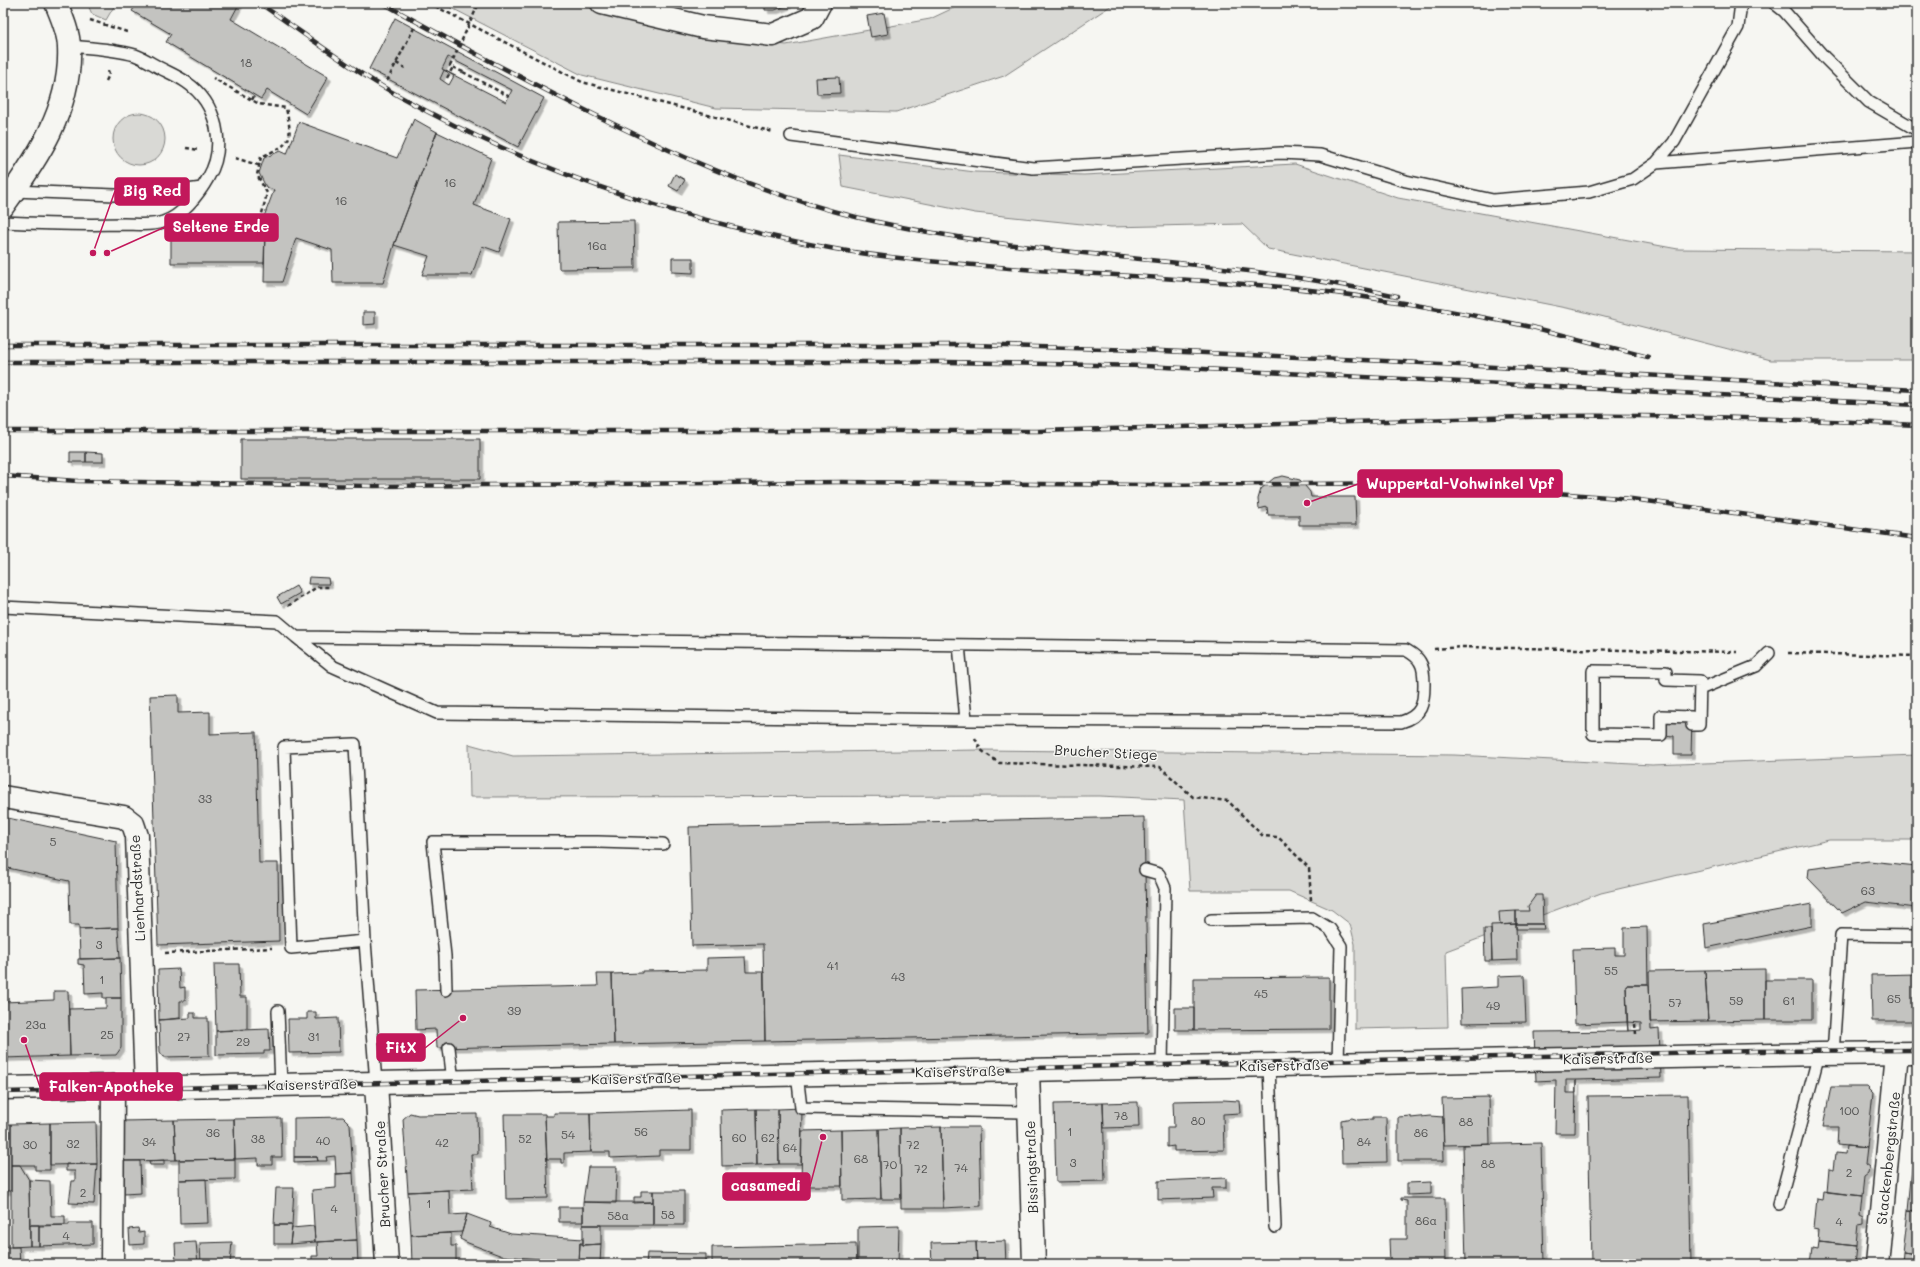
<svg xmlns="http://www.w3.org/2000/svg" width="1920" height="1267" viewBox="0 0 1920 1267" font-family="Mali,sans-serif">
<defs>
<filter id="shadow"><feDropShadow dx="3.5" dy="3.5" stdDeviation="0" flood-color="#0004"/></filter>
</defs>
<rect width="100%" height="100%" fill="#f6f6f2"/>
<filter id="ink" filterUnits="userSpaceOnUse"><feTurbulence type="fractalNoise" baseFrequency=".025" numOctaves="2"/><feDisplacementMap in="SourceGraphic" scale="8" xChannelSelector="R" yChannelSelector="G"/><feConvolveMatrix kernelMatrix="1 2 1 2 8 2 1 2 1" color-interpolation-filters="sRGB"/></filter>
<g filter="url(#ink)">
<path fill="#d9d9d5" stroke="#828280" d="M87,3H116L106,20L92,14Z
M442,3H571L700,34L786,45L930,19L964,3H1115L1004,76L896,112L716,108L582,75Z
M113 139a26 26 0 1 1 52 0a26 26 0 1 1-52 0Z
M839,155L975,172L1084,175L1295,164L1398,198L1678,249L1917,251V360H1771L1581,311L1268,249L1242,224L1111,227L975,213L843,187Z
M469,744L513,756L981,750L1454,755L1652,765L1917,755V840H1829L1601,893L1446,951L1448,1027L1355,1029V944L1350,924L1332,910L1289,891H1190L1184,800L1100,796L470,797Z"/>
<path fill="#c3c3c0" stroke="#2b2b2b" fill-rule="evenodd" filter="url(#shadow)" d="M137,3H237L239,4L231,19L328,77L306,114L267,90L261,99L166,42L171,34L132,11Z
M765,3H788V5L775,10H765Z
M884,13L888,34L871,37L867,16Z
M395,18L544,98L518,147L369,69ZM448,57L512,90L506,102L442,69Z
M444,70L454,76L449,85L440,79Z
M839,77L840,93L817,94L816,78Z
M414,119L437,132L394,245L383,283H333L332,250L296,238L282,282H264L265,230H259L274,190L266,187L259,173L264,158L280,151L287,154L299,122L397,158Z
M437,132L491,158L474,205L511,219L499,252L482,246L472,275H422L429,256L394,245Z
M675,174L685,180L678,191L669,186Z
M634,221L635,268L559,269L558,222Z
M171,230H265L264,263H171Z
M672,258H693V273L672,272Z
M363,312H375V324L363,325Z
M241,439H480V479H241Z
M70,452H86V462H70Z
M86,452L103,453V462H86Z
M1283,476L1300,480L1310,492L1311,497H1355L1356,525H1299V515H1268L1267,507L1259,509L1258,499L1261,489L1274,478Z
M309,577L328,578L329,584H308Z
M296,586L300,593L281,604L277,597Z
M178,695V713L210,712V734L256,732L259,863H278L279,941L158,945L150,696Z
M1661,716L1692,717L1691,755H1674V736L1661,735Z
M3,817L116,841L118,928L79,929V925H70L69,881L3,867Z
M1144,817L1148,1033L765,1041L763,944L692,946L689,827Z
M1869,861L1917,866V908L1865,902L1842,913L1808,878L1809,869Z
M1536,895H1542L1543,924H1516V911H1529L1528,906Z
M1812,904V926L1706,948L1704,924Z
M1516,911V924L1500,925L1499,912Z
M1516,924H1543L1544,929H1516Z
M1516,924L1517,960L1492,961L1491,925Z
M1647,927L1648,985H1626L1627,1022L1575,1024L1573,949L1615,948V955H1624V928Z
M118,928L120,958L80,959L79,929Z
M1484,929H1491L1492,961H1485Z
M745,957L746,972H764L765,1041L614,1044L612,974L642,973V971L707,970V958Z
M120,958L121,998H103V993L85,994L84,965L78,964V959Z
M214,964H239L240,997H247V1029L216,1031Z
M179,969L180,988L185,987V1001H180V1018L159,1020L158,970Z
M1765,969V1020L1708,1021L1705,970Z
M1705,970L1708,1021L1650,1022L1649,971Z
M597,974H612L614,1044L437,1048L436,1029L416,1030L415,990L598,986Z
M1917,974V1021H1872L1871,975Z
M1524,975L1526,1022L1462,1023L1461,989L1498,987V976Z
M1329,977V1029L1194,1030V978Z
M1765,980H1812V1020H1765Z
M1626,985H1649L1651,1030L1659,1029L1661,1078L1576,1080L1575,1133H1555L1556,1080L1536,1081L1534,1032L1628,1031Z
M54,991H68L70,1056L3,1058V1002L54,1000Z
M106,998H121V1048L116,1055L70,1056L69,1009L106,1008Z
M1175,1008H1194V1030H1175Z
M307,1012H316V1019L338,1018L339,1052L289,1053L288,1019H307Z
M190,1013H195V1018H208L209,1056L164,1057L160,1052L159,1020L190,1018Z
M1627,1022L1641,1023V1030L1628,1031Z
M269,1029L270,1051H264V1054L216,1055V1031Z
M1566,1080H1576V1093H1566Z
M1831,1087H1867L1873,1093L1867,1148L1837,1145L1838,1127H1823Z
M1688,1095L1691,1264H1591L1588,1096Z
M1489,1097L1490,1144L1444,1145L1442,1098Z
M1223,1100L1239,1101L1240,1113L1223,1114L1224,1150L1174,1151V1146L1167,1147V1127H1174L1173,1101Z
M1138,1102L1139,1127L1104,1128L1103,1103Z
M1103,1103L1105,1181L1056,1182L1054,1104Z
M802,1108L801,1164H779L778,1109Z
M756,1109L757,1165L722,1166L721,1110Z
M756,1109H778L779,1164L757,1165Z
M691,1110V1150H659V1156L610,1158V1152H591L590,1113Z
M410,1113L418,1115L477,1114L478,1154H471L473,1189L408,1192L403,1119Z
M554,1113H590L591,1152L564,1153V1163H561V1159H547L545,1116H554Z
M504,1114H545L548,1198L506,1199Z
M1411,1116V1118L1430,1116L1443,1117L1444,1161H1398V1117Z
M1917,1116V1168H1912Z
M343,1117L350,1124L353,1173L336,1174L335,1156L326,1157L327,1161H318L317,1157H294V1118Z
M1373,1117H1386L1387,1162L1342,1163L1341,1120L1352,1118L1358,1120L1373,1119Z
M281,1118L282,1157H272V1165H258V1158L235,1159L234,1119Z
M234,1119L235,1159L176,1160L174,1120Z
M174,1120L176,1160L124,1161L122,1121Z
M96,1122L97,1164L50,1165V1123Z
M50,1123V1170H35V1165H11V1124Z
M3,1124H11V1191H3Z
M941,1127L943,1208H901L900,1128Z
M941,1127H979L981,1206L943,1208Z
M900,1128L901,1199H881L879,1129Z
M879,1129L881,1199L842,1200L841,1130Z
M841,1130L842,1186H801L802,1131Z
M1541,1143L1544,1264H1466L1463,1145Z
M1846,1146L1867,1148L1865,1165L1869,1168L1868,1174L1864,1177L1862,1196L1827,1192L1829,1169L1834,1170L1836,1153L1845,1154Z
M294,1157H317L318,1161L294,1162Z
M235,1159V1179L179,1180V1160Z
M164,1160V1165H150L149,1161Z
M124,1161H140L141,1193L124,1194Z
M66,1164H97L94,1204L69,1203L72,1181H75V1171H66Z
M11,1165H20L29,1180L30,1246L11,1247Z
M588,1167H617L616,1203L583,1202Z
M1912,1168H1917V1211L1908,1210Z
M353,1173L357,1240L315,1242L312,1190L336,1188V1174Z
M1226,1178V1188H1212L1213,1198L1158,1200V1181Z
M206,1179L208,1223L180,1224L179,1180Z
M29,1180L50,1181L51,1216H65V1225H30Z
M1431,1182V1194L1407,1195V1183Z
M276,1188H294L292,1225H274Z
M449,1190L450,1215L467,1214L462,1232L411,1235L408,1192Z
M641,1191H653V1202L634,1203V1197H641Z
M653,1191H684V1225H653Z
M1823,1191L1862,1196L1860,1216L1864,1218V1225L1859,1226L1857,1246L1818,1242L1819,1230L1814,1229L1817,1198L1822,1199Z
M1401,1198H1445L1446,1264H1390L1389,1239H1407V1201L1401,1200Z
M583,1202H653V1225H583Z
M559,1207H583V1222H559Z
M1908,1210L1917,1211V1255L1903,1253Z
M467,1214L491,1223L490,1227L511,1234L583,1239V1243H580L579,1262L502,1256L468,1243L460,1239Z
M69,1223H93V1244L39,1246V1226L69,1225Z
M30,1225H39V1246H30Z
M274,1225H292L290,1244H274Z
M583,1225H601V1244L583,1245Z
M314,1226L315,1242L290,1244L292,1228Z
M899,1226L898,1264H858V1227Z
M138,1228L139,1233L144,1232V1244L130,1245L129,1229Z
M451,1233V1246H456V1261H460V1264H412L411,1235Z
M357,1240L358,1264H312V1256H318L317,1242Z
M1005,1241L1006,1264H977L976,1242Z
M196,1242L198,1264H176L175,1243Z
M232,1242L230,1264H201L200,1243Z
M976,1242L977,1264H932L931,1243Z
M1818,1242L1857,1246L1855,1264H1810L1812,1248L1817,1249Z
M580,1243L583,1245L601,1244L600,1264H579Z
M856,1244L857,1264H712V1247Z
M3,1247H19L20,1264H3Z
M647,1253L706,1254V1264H646Z
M1903,1253L1917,1255V1264H1902Z
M560,1260L579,1262V1264H560Z"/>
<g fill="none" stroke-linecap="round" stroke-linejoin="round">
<defs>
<path id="service" d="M1774,3L1784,11L1825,58L1869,102L1917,130
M791,136L1033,168L1281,153L1320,155L1406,181L1493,200L1589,192L1633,179L1656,163L1674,142L1738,27L1741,3
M1656,163L1917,142
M14,191L140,196L202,188
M3,222C43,224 84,225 124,224C136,224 152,226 163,222C181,217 199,194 208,178C227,146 217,103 186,82C179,77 170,73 162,69C154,65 144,58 135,55C114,49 91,48 69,46
M3,607L277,621L296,637L1406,650C1411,653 1417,656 1420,662C1424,668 1424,677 1424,684C1424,704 1422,716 1401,722L966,720L437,713L332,666L296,637
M959,645L966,720
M1593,671L1666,672V680L1700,681L1699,725H1692V717L1661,716V735L1593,734Z
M1700,689L1756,666L1769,653
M1145,870L1159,874L1165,888L1162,1067
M1211,920L1312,918L1330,929L1341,946L1338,1063
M365,941L355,744L284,747L291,948L365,941L376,1083
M446,990L445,956L433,842H598L663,844
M278,1011L281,1085
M449,1048L453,1081
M1833,1054L1841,935L1917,936
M1269,1065L1275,1227
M797,1074L801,1108L1029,1112
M1779,1204L1819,1054"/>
<path id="minor" d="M602,3L703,27L773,35L812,18L820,3
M3,797L124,817L133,824L137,836L146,1087
M1028,1070L1034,1264
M376,1083L387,1264
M112,1264L113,1086
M1877,1264L1897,1053"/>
<path id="secondary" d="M3,206C37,159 72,108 69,47C69,33 61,15 56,3
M3,1088L113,1086L178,1087L1819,1054L1917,1053"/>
</defs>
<use href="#service" stroke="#2b2b2b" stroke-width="14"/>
<use href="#minor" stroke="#2b2b2b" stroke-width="25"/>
<use href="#secondary" stroke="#2b2b2b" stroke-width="25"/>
<path stroke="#2b2b2b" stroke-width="2.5" stroke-dasharray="4 3" stroke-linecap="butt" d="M429,3L582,82L773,132
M90,20L127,32
M396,63L405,68
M463,72L510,97
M447,78L453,67
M106,81L109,75L108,69
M387,81L414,28
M252,100L255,94
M186,148L199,150
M235,158L261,166
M195,226H259L267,193L257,175L261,157C292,143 293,142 286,108L259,104L213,78
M288,606L317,587H330
M1434,649L1461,647L1737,652
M1788,653L1917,656
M975,738L981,750L999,763L1160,767L1193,797L1228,801L1263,836L1278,837L1309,868L1311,900
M165,953L272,948
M1635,1024L1636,1034"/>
<use href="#service" stroke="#f6f6f2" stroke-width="11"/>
<use href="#minor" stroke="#f6f6f2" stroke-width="22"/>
<use href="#secondary" stroke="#f6f6f2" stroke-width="22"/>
<defs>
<path id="rail" d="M259,3C305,34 350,69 399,96C534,172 683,221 835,249C892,259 951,263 1009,268C1092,274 1174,278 1257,285C1351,292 1444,309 1536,328
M383,3C447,39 512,73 577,106C667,151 758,193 856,217C1034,260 1219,256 1397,296
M1532,327L1648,357
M3,345H972L1140,350L1385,361L1917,390
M3,362H947L1145,366L1917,405
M3,431H1038L1561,416C1680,415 1798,419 1917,425
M3,476L78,481L374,486L842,482L1151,485L1430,483L1632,499L1917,538
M3,1092L1755,1051L1917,1050"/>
</defs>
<use href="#rail" stroke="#2b2b2b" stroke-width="4.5"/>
<use href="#rail" stroke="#f6f6f2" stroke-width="3" stroke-dasharray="9" stroke-linecap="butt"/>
<path stroke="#2b2b2b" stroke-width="2.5" stroke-dasharray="4 3" stroke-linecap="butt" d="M463,72L450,66L479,3"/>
</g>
</g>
<g text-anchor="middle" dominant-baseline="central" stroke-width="3" stroke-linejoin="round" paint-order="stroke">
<g font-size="12" fill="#515150">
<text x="246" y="62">18</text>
<text x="450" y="182">16</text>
<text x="341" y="200">16</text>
<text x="597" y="245">16a</text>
<text x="205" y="798">33</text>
<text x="53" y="841">5</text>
<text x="1868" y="890">63</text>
<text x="99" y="944">3</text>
<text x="833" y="965">41</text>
<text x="1611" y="970">55</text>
<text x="898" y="976">43</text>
<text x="102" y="979">1</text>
<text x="1261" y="993">45</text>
<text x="1894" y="998">65</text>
<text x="1736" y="1000">59</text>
<text x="1789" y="1000">61</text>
<text x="1675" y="1002">57</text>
<text x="1493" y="1005">49</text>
<text x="514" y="1010">39</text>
<text x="36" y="1024">23a</text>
<text x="107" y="1034">25</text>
<text x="184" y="1036">27</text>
<text x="314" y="1036">31</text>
<text x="243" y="1041">29</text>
<text x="1849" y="1110">100</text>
<text x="1121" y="1115">78</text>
<text x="1198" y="1120">80</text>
<text x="1466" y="1121">88</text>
<text x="641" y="1131">56</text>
<text x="1070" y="1131">1</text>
<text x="213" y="1132">36</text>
<text x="1421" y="1132">86</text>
<text x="568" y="1134">54</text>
<text x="739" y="1137">60</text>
<text x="768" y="1137">62</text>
<text x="258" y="1138">38</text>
<text x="525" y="1138">52</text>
<text x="323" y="1140">40</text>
<text x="149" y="1141">34</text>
<text x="1364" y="1141">84</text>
<text x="442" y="1142">42</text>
<text x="73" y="1143">32</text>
<text x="30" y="1144">30</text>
<text x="913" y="1144">72</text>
<text x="790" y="1147">64</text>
<text x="861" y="1158">68</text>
<text x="1073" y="1162">3</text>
<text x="1488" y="1163">88</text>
<text x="890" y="1164">70</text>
<text x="961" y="1167">74</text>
<text x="921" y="1168">72</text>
<text x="1849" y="1172">2</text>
<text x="83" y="1192">2</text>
<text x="429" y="1203">1</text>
<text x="334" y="1208">4</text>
<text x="668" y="1214">58</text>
<text x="618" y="1215">58a</text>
<text x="1426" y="1220">86a</text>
<text x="1839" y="1221">4</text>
<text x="66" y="1235">4</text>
</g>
<g font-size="14" fill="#2b2b2b" stroke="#f6f6f2">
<text transform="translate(1106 752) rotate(3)">Brucher Stiege</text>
<text transform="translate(137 888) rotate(-93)">Lienhardstraße</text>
<text transform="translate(1608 1058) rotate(-1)">Kaiserstraße</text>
<text transform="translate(1284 1065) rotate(-1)">Kaiserstraße</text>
<text transform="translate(960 1071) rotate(-1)">Kaiserstraße</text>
<text transform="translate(636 1078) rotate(-1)">Kaiserstraße</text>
<text transform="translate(312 1084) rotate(-1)">Kaiserstraße</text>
<text transform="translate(1888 1158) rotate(-84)">Stackenbergstraße</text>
<text transform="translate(1031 1167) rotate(-92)">Bissingstraße</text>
<text transform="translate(382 1174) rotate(-93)">Brucher Straße</text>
</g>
</g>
<path fill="none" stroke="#c2185b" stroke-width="1.5" d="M93 253L115 191M107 253L165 227M1307 503L1358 484M463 1018L425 1048M24 1040L40 1087M823 1137L810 1186"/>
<g fill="#c2185b" stroke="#f6f6f2" stroke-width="1.5">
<circle cx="93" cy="253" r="4"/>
<circle cx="107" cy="253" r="4"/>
<circle cx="1307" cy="503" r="4"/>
<circle cx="463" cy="1018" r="4"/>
<circle cx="24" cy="1040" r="4"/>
<circle cx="823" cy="1137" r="4"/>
</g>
<g fill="#c2185b" stroke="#c2185b" stroke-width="1.5">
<rect x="115" y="178" width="74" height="27" rx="4"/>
<rect x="165" y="214" width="113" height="27" rx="4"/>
<rect x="1358" y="470" width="204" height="27" rx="4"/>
<rect x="377" y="1034" width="48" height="27" rx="4"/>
<rect x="40" y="1073" width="142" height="27" rx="4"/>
<rect x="723" y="1173" width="87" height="27" rx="4"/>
</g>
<g font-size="15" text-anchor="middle" font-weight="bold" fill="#fff">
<text x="152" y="196">Big Red</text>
<text x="221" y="232">Seltene Erde</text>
<text x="1460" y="489">Wuppertal-Vohwinkel Vpf</text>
<text x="401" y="1053">FitX</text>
<text x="111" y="1092">Falken-Apotheke</text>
<text x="766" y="1191">casamedi</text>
</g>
<rect width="1920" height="1267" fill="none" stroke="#f6f6f2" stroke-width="16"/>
<rect x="8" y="8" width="1904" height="1251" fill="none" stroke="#2b2b2b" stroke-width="1.5" filter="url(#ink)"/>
</svg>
